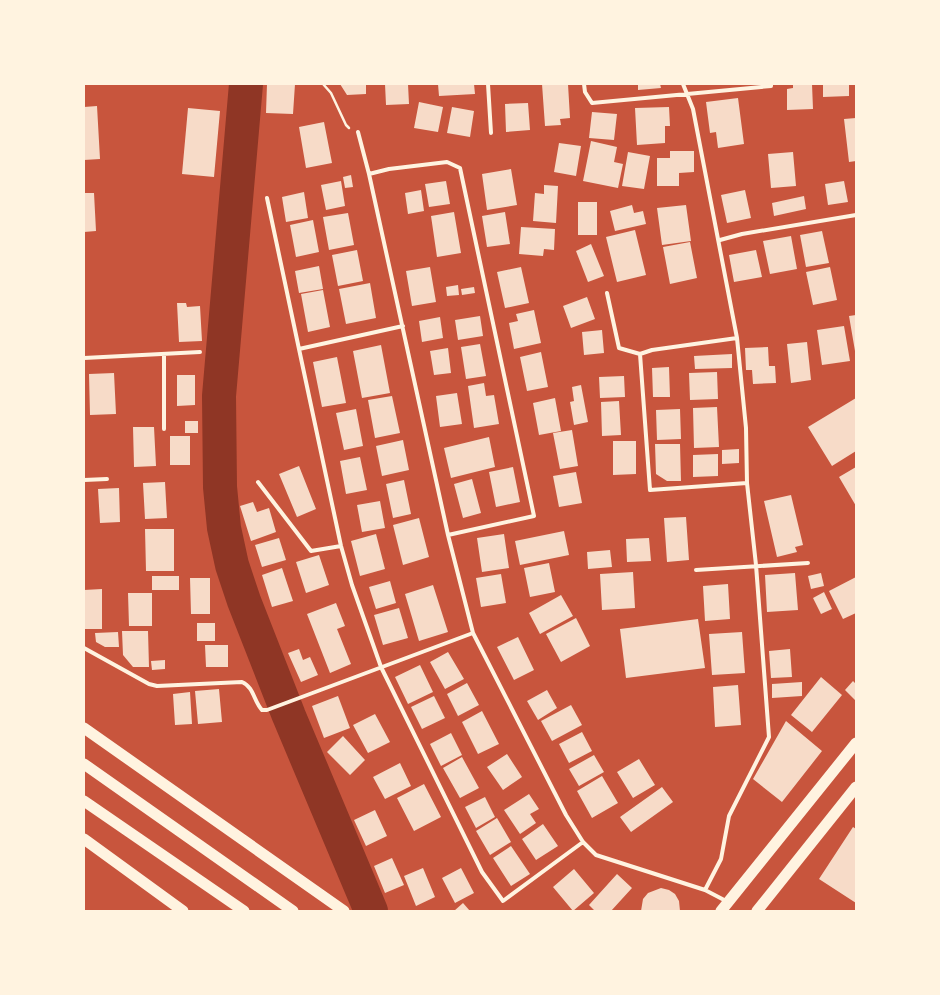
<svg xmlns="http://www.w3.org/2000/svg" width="940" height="995" viewBox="0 0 940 995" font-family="'Public Sans',sans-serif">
<rect width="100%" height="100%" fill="#c8553d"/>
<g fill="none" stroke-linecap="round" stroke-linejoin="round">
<path stroke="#8f3625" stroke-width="34" d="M246,84L219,396L220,487L224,528L232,565L244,601L289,716L371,911"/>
</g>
<path fill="#f7dbc8" d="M267,84H295L293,114L266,113Z
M340,84H366V94L347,95Z
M385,84H408L409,104L386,105Z
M438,84H474L475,94L439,96Z
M542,84H568L570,118L560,119L561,125L545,126Z
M638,84H660L661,88L638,90Z
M793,84H812L813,109L787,110V89L793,88Z
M823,84H849V96L823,97Z
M738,98L744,144L718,148L716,132L710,133L706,102Z
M419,102L443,107L438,132L414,128Z
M528,103L530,130L506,132L505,104Z
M97,106L100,159L84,160V107Z
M452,107L474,111L470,137L447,133Z
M669,107L670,126H665V143L637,145L635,108Z
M188,108L220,111L214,177L182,174Z
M592,112L617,114L614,140L589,138Z
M856,118V161L849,162L844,119Z
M324,122L332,163L306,168L299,127Z
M591,141L617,147L614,162L623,164L618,188L583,181Z
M559,143L581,146L576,176L554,172Z
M670,151H694V172L679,173V186H657V158H670Z
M628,152L650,156L644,189L622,186Z
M793,152L796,186L771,188L768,154Z
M511,169L517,205L487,210L482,174Z
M351,175L353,187L345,188L343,177Z
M341,181L345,206L326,210L321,185Z
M446,181L450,204L429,207L425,184Z
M844,181L848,202L828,205L825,184Z
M544,185L558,186L556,223L533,221L535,193L544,194Z
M421,190L424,211L408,214L405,193Z
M745,190L751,218L727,223L721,195Z
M304,192L308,218L286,222L282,197Z
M84,193H94L96,231L84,232Z
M804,196L806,209L774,216L772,203Z
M578,202H597V235H578Z
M632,205L634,213L643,211L646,224L615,231L610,211Z
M686,205L691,241L662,245L657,208Z
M454,212L461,253L437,257L431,216Z
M505,212L510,244L487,247L482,216Z
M348,213L354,245L329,250L323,217Z
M313,220L319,252L296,257L290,225Z
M521,227L555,229L554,250L544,249L543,256L519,254Z
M635,230L646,275L617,282L606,237Z
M822,231L829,263L806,267L800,235Z
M791,236L797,269L770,274L763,241Z
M690,242L697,278L670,284L663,247Z
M591,244L604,276L588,282L576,251Z
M357,250L363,281L338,286L332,255Z
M756,250L762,277L734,282L729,255Z
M319,266L323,289L299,293L295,271Z
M430,267L436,302L412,306L406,271Z
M521,267L529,303L505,308L497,272Z
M830,267L837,300L813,305L806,272Z
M370,283L376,318L346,324L339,289Z
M458,285L459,295L447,296L446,287Z
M474,287L475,293L462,295L461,289Z
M323,290L330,327L308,332L301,294Z
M587,297L595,319L571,328L563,306Z
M177,303H186L187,307L200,306L202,341L179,342Z
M534,310L541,343L514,349L509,323L518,321L516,314Z
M856,315V350L855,351L849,316Z
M480,316L483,336L458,340L455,320Z
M440,317L443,338L422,342L419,321Z
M844,326L850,361L822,365L817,330Z
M602,330L604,353L584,355L582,332Z
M807,342L811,380L791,383L787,344Z
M480,344L486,376L466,379L461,347Z
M381,345L390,393L362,398L353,351Z
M768,347L769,366H775L776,383L753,384L752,370H746L745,348Z
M448,348L451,373L434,375L430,351Z
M541,352L548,387L527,391L520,357Z
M732,354V368L695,369L694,356Z
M337,357L346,403L322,407L313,362Z
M669,367L670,397H653L652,368Z
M717,372L718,399L690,400L689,373Z
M114,373L116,414L90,415L89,374Z
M177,375H195V405L177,406Z
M624,376L625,397L600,398L599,377Z
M484,383L486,396L494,395L499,424L474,428L468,386Z
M581,385L588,422L574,425L570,402L574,401L572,387Z
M457,393L462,424L440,427L436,396Z
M392,396L400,433L375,438L368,400Z
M555,398L561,431L539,435L533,403Z
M856,398V451L832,466L808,427Z
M619,401L621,435L602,436L601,402Z
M717,407L719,447L694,448L693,408Z
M356,409L363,446L344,450L336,413Z
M680,409L681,439L657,440L656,410Z
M185,421H198V433H185Z
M133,427H154L156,466L134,467Z
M572,430L578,466L560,469L553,433Z
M170,436H190V465H170Z
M489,437L495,467L451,478L444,448Z
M403,440L409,470L382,476L376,446Z
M613,441H636V474L613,475Z
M655,444H680L681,481H667L656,474Z
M739,449V463L722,464V450Z
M718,454V476L693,477V455Z
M360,457L367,490L346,494L340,461Z
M299,466L316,509L297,517L279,474Z
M513,467L520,502L496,507L489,472Z
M856,467V506L839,477Z
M576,472L582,503L559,507L553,476Z
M472,479L481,513L463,518L454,484Z
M404,480L411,514L393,518L386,484Z
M165,482L167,518L145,519L143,483Z
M119,488L120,522L100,523L98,489Z
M791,495L803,545L795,547L797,552L777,557L764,501Z
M380,501L385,528L362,532L357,505Z
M253,502L257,512L269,508L276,532L251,541L240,506Z
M686,517L689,560L667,562L664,518Z
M419,518L429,557L403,565L393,525Z
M145,529H174V571H146Z
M564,531L569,555L520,565L515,541Z
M376,534L385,569L360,576L351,541Z
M504,534L509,568L482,572L477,538Z
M279,538L286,560L262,567L255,545Z
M649,538L651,561L627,562L626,539Z
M610,550L612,567L588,569L587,552Z
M319,555L329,585L306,593L296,562Z
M549,563L555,592L530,597L524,568Z
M282,568L293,601L272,607L262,575Z
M633,572L635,608L602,610L600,574Z
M795,573L798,610L767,612L765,575Z
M821,573L824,586L811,589L808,576Z
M501,574L506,603L481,607L476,578Z
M152,576H179V590H152Z
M856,577V613L843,619L829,591Z
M190,578H210V614H191Z
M390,581L396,603L376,609L369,587Z
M728,584L730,619L705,621L703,586Z
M433,585L448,632L419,641L405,594Z
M102,589V629H84V590Z
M824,592L832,609L821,614L813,598Z
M128,593H152V626H129Z
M561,595L573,616L540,634L529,613Z
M336,603L345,626L337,629L351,664L330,673L307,614Z
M399,608L408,638L383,645L374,615Z
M576,618L590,646L561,662L546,634Z
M698,619L705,668L626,678L620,629Z
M197,623H215V641H197Z
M122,631H148L149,667H133L123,655Z
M118,632L119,647H105L96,642L95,633Z
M742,632L745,673L712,675L709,634Z
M518,637L534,670L514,680L497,647Z
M205,645H228V667H206Z
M299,649L303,660L310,657L318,675L301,682L288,653Z
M790,649L792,677L771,678L769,651Z
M448,652L464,679L445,689L430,662Z
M165,660V669L152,670L151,661Z
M420,665L433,692L408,704L395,677Z
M821,677L842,695L812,732L791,715Z
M853,681L856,684V701L845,690Z
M802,682V696L772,698V684Z
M467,683L479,705L458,716L447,694Z
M738,685L741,725L715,727L713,687Z
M219,689L222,722L198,724L195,691Z
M547,690L557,708L538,720L527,701Z
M190,692L192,724L175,725L173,694Z
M338,696L350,728L324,738L312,706Z
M434,696L445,718L422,729L411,707Z
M571,705L582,725L552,741L541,721Z
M482,711L499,744L478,754L462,722Z
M375,714L390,742L368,753L353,725Z
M786,721L822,751L782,802L753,779Z
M582,732L592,751L569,763L559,744Z
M451,733L462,755L441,766L430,744Z
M343,736L365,760L350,775L327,752Z
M507,754L522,777L503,790L487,767Z
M594,755L604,772L579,786L569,769Z
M462,757L479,788L460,798L443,768Z
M639,759L655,785L633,798L617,772Z
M400,763L411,786L385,799L373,777Z
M602,776L618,803L592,818L577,791Z
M424,784L441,817L414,831L397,798Z
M662,787L673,802L631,832L620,817Z
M529,794L539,809L530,814L536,823L520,834L504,810Z
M485,797L495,817L476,828L465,807Z
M375,810L387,836L366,846L354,820Z
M497,818L511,842L490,855L476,831Z
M543,824L558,846L536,860L522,839Z
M853,827L856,829V903L819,879Z
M511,846L530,874L511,886L493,858Z
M392,858L404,885L385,893L374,866Z
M423,868L435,897L416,906L404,876Z
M461,868L474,893L455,903L442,878Z
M574,869L594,893L573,911L553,887Z
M617,874L632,888L611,911H595L589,905Z
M661,888L669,890L675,894L679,901L680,911H641L643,899L648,893Z
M463,903L470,911H454Z"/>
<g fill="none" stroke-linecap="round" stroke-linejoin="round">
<path stroke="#fff3e0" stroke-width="2.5" d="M323,84L331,93L346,125L349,128"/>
<path stroke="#fff3e0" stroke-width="4" d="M488,84L491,133
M584,84L585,92L592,103L771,86V84
M683,84L693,109L737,338L746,428L747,483L756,565L769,737L729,816L721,859L705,890
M358,132L369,174L448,535L473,633L566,815L583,842L596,855L705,890L728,902
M369,174L389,169L447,162L460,168L534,516L448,535
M267,198L299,349
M720,240L742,234L856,215
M607,293L619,348L640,354
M403,326L299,349L341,546L352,585L381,667L482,872L503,901L583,842
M737,338L652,350L640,354L650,490L747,483
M164,354V429
M84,358L200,352
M84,480L107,479
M258,482L311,551L341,546
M696,570L808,563
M84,648L149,684L157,686L242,682C254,687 254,702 262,710H267L473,633"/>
<path stroke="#fff3e0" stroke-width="11" d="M84,728L344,911
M84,764L293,911
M84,801L244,911
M84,839L183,911
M721,911L856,743
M757,911L856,787"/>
</g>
<rect width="940" height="995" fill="none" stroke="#fff3e0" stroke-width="170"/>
</svg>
